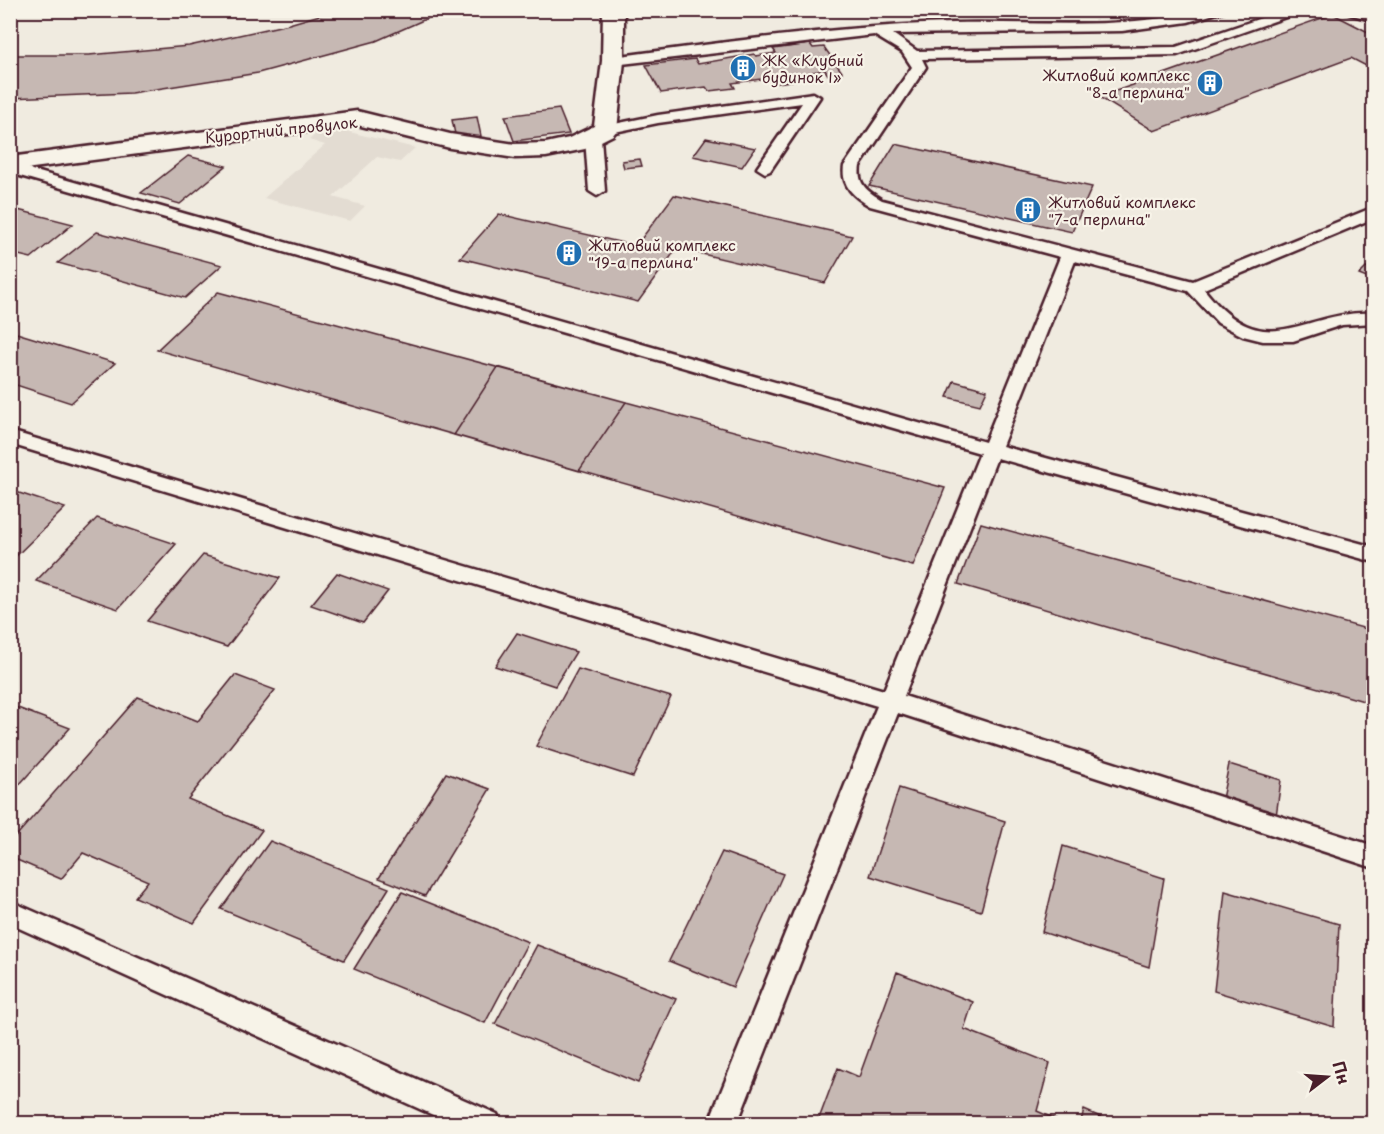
<svg xmlns="http://www.w3.org/2000/svg" width="1384" height="1134" viewBox="0 0 1384 1134" font-family="'Playpen Sans',sans-serif">
<rect width="100%" height="100%" fill="#f0ebe0"/>
<filter id="ink" filterUnits="userSpaceOnUse"><feTurbulence type="fractalNoise" baseFrequency=".0167" numOctaves="2"/><feDisplacementMap in="SourceGraphic" scale="12" xChannelSelector="R" yChannelSelector="G"/><feConvolveMatrix kernelMatrix="1 2 1 2 8 2 1 2 1" color-interpolation-filters="sRGB"/></filter>
<g filter="url(#ink)">
<path fill="#e3dcd2" d="M325,126L415,148L400,162L377,157L333,197L365,206L350,221L264,198L325,145L309,140Z"/>
<path fill="#c6b8b3" stroke="#4a1f2b" stroke-width="1.5" d="M446,10L376,41L258,73L131,93L10,98V55H89L189,46L289,24L337,10Z
M1333,14L1374,35V70L1351,58L1154,131L1099,97Z
M810,44L813,48L824,47L842,72L828,75L825,70L793,75L797,80L771,84L768,78L732,83L735,88L709,91L706,87L661,93L646,65L695,59L698,64L754,54L756,56L776,53L773,49Z
M559,109L569,134L514,141L505,116Z
M477,117L481,136L456,139L452,120Z
M706,138L755,148L742,167L693,156Z
M895,144L1092,187L1072,232L869,186Z
M188,156L226,166L180,204L141,193Z
M640,159L642,166L624,168L622,161Z
M674,195L852,236L825,283L677,248L638,302L460,258L499,214L636,246Z
M10,208L73,224L31,258L10,253Z
M97,232L222,265L185,298L58,263Z
M1374,260V281L1359,275Z
M218,292L626,402L945,488L913,566L157,350Z
M10,331L115,363L71,403L10,383Z
M498,367L626,402L579,471L454,435Z
M954,381L987,390L980,405L947,397Z
M10,490L65,508L10,562Z
M97,518L176,544L118,609L36,581Z
M981,523L1374,631V704L958,584Z
M203,555L280,578L227,647L147,621Z
M337,573L388,591L363,623L311,605Z
M517,633L576,652L555,686L495,666Z
M578,669L671,697L633,777L536,746Z
M235,675L275,690L188,799L262,830L194,923L135,897L148,881L83,853L61,879L10,857V843L138,697L198,721Z
M10,705L70,728L10,795Z
M1229,764L1281,780L1276,816L1222,799Z
M446,773L490,789L425,896L379,878Z
M899,788L1005,821L981,911L870,876Z
M270,841L389,888L344,960L221,909Z
M1063,846L1164,878L1149,967L1042,932Z
M722,852L783,874L733,987L669,961Z
M1225,891L1339,924L1334,1027L1214,991Z
M402,892L528,942L485,1023L354,969Z
M537,945L676,999L638,1083L495,1024Z
M897,972L973,1002L964,1029L1050,1063L1037,1111L1066,1124H817L838,1068L859,1077Z
M1084,1110L1117,1124H1080Z"/>
<g fill="none" stroke-linecap="round" stroke-linejoin="round">
<defs>
<path id="lane" d="M1203,10H1227L1188,22L1122,31L893,34L917,51L1176,47L1285,10H1306L1177,55L922,59L926,67L860,166C857,184 867,191 882,200L1193,281L1374,207V218L1204,289C1266,368 1302,309 1374,313V323L1342,325L1293,341H1263L1243,336L1218,323L1188,291L1075,261L1002,446L1374,547V562L997,458L904,696L1374,846V868L898,713L737,1124H708L877,706L10,444V431L884,690L980,453L20,176L10,169V159L18,160L32,170L985,442L1060,257L870,206C854,197 841,186 844,166L912,67L902,52L874,35L613,65L606,61L613,57C726,42 839,26 953,23C1037,21 1121,31 1203,10Z
M1345,10L1374,13V21L1346,13Z
M813,93L820,97L770,171L765,173L757,168L802,103L658,123L605,134L598,130L600,127L658,115Z
M593,133L601,138L605,191L597,196L589,191L585,138Z
M10,901L497,1114L501,1124H453L10,924Z"/>
<path id="street" d="M603,10H624V61L617,130L613,135L585,149L546,157L515,158L450,148L357,125L10,171V157L357,111L450,134L515,144L546,143L569,138L594,126L602,61Z"/>
</defs>
<use href="#lane" stroke="#4a1f2b" stroke-width="5"/>
<use href="#street" stroke="#4a1f2b" stroke-width="5"/>
<use href="#lane" fill="#f7f3e8" fill-rule="evenodd"/>
<use href="#street" fill="#f7f3e8" fill-rule="evenodd"/>
</g>
</g>
<defs>
<symbol id="building-disc" viewBox="-11 -11 22 22"><circle r="9.5" fill="#1f6fb2" stroke="#f7f3e8"/><path d="M-4-6H4V6H1V3H-1V6H-4ZM-2.5-4.3h1.7v1.8h-1.7ZM.8-4.3h1.7v1.8H.8ZM-2.5-1h1.7V.8h-1.7ZM.8-1h1.7V.8H.8Z" fill="#fff"/></symbol>
</defs>
<g fill-rule="evenodd">
<use href="#building-disc" x="728" y="53" width="30" height="30"/>
<use href="#building-disc" x="1195" y="68" width="30" height="30"/>
<use href="#building-disc" x="1013" y="195" width="30" height="30"/>
<use href="#building-disc" x="554" y="238" width="30" height="30"/>
</g>
<g text-anchor="middle" dominant-baseline="central" stroke-width="4.5" stroke-linejoin="round" paint-order="stroke">
<g font-size="15" fill="#4a1f2b" stroke="#f7f3e8" text-anchor="start">
<text x="762" y="59">ЖК «Клубний<tspan x="762" dy="17">будинок I»</tspan></text>
<text x="1190" y="74" text-anchor="end">Житловий комплекс<tspan x="1190" dy="17">"8-а перлина"</tspan></text>
<text x="1048" y="201">Житловий комплекс<tspan x="1048" dy="17">"7-а перлина"</tspan></text>
<text x="588" y="244">Житловий комплекс<tspan x="588" dy="17">"19-а перлина"</tspan></text>
</g>
<g font-size="15" fill="#4a1f2b" stroke="#f7f3e8">
<text transform="translate(281 129) rotate(-6)">Курортний провулок</text>
</g>
</g>
<rect width="1384" height="1134" fill="none" stroke="#f7f3e8" stroke-width="36"/>
<rect x="18" y="18" width="1348" height="1098" fill="none" stroke="#4a1f2b" stroke-width="2" filter="url(#ink)"/>
<g transform="translate(1327 1077) rotate(73)" stroke="#f7f3e8" stroke-width="4.5" paint-order="stroke">
<path d="M0-4.5L10 22L0 15L-10 22Z" fill="#4a1f2b"/>
<text y="-9" font-size="16" font-weight="bold" text-anchor="middle" fill="#4a1f2b">Пн</text>
</g>
</svg>
